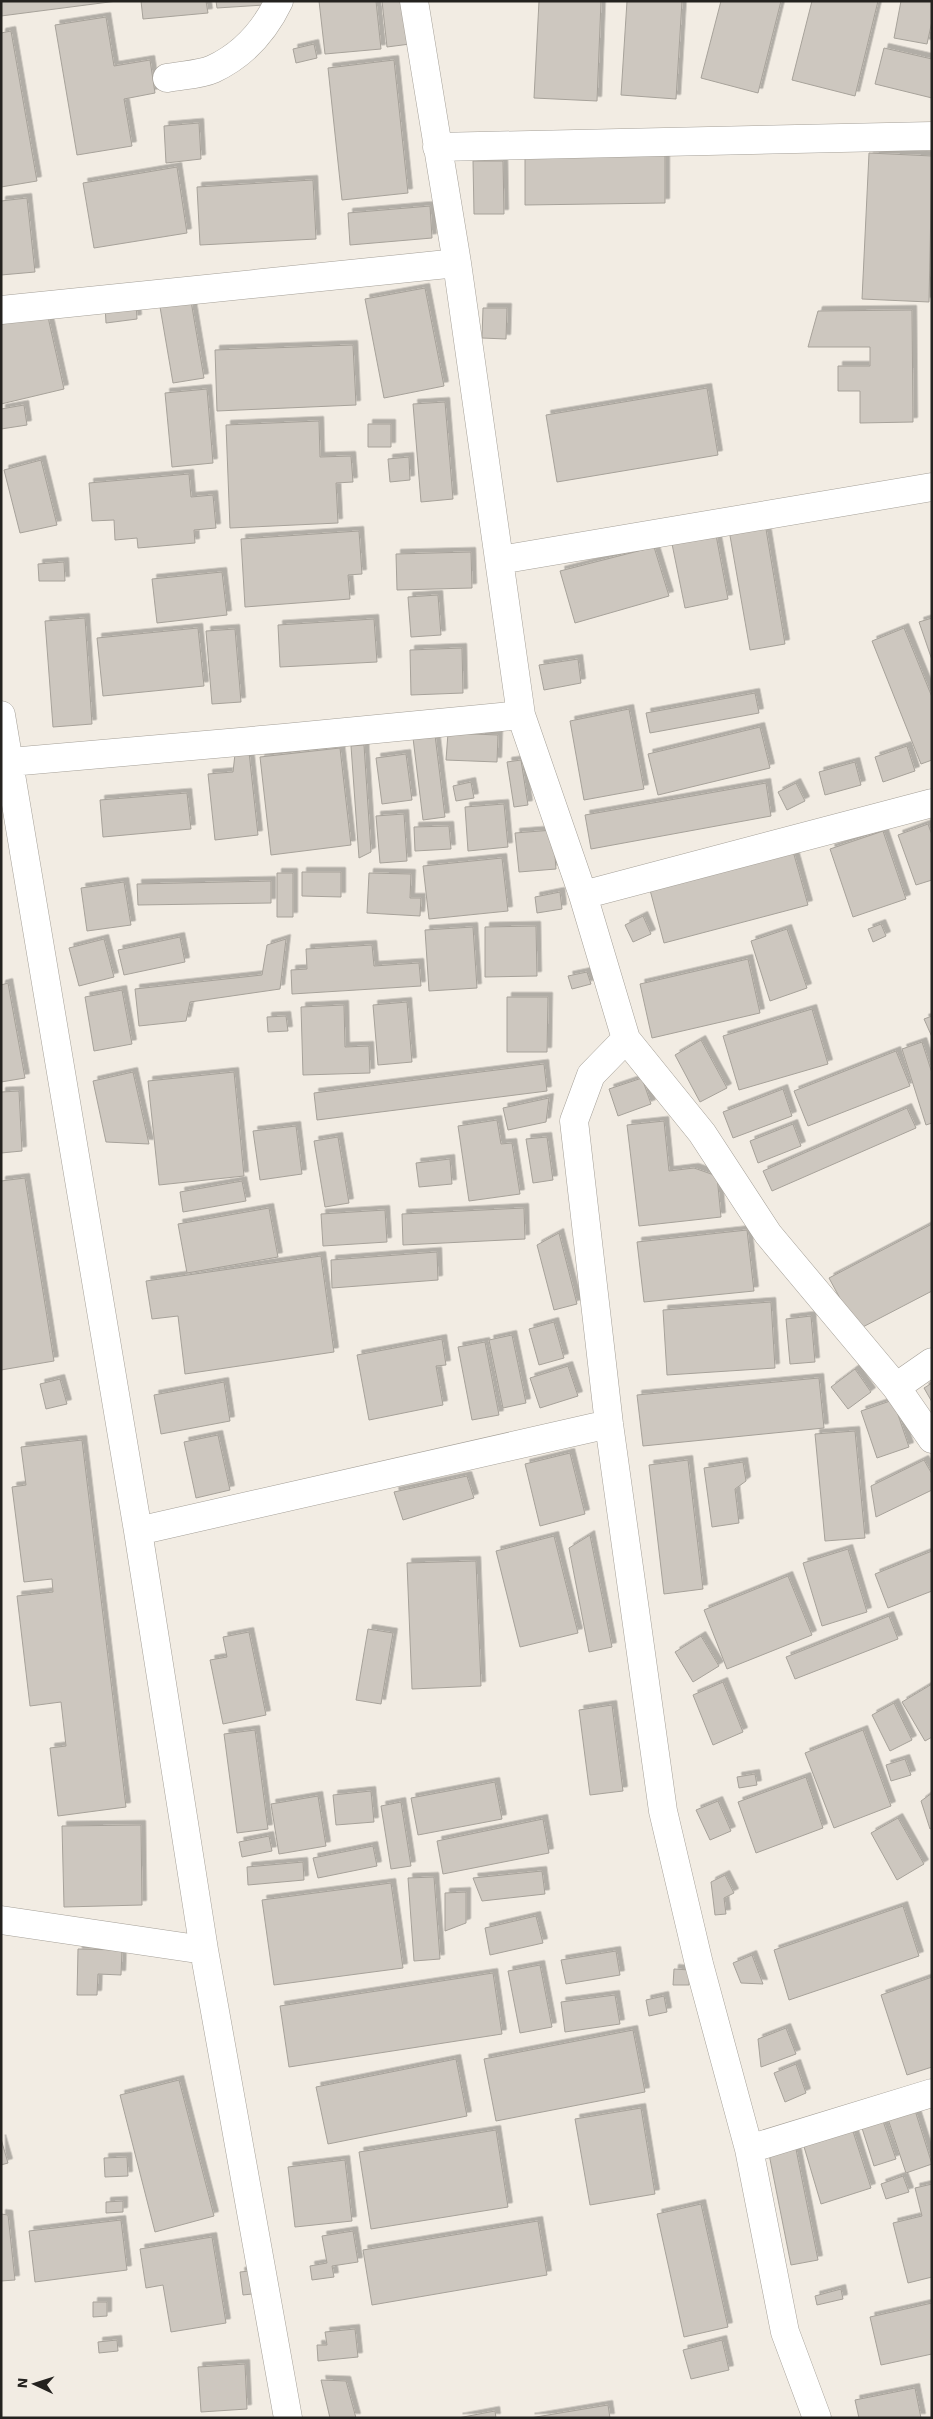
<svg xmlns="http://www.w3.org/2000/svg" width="933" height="2419" viewBox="0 0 933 2419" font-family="'Work Sans',sans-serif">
<defs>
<filter id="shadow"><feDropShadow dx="4.5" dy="-4.5" stdDeviation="0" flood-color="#0004"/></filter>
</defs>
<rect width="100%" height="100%" fill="#f2ece3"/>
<path fill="#cdc7bf" stroke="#a7a29a" filter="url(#shadow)" d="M1,1H117L1,16Z
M141,1H206L208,13L143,19Z
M216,1H264V5L217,8Z
M319,1H376L381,49L325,54Z
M382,1H404L410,44L387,47Z
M539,1H601L597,101L534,98Z
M627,1H682L676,99L621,95Z
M721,1H781L758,93L701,78Z
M812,1H878L855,96L792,80Z
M901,1H932V21L927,44L894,38Z
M106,17L114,66L150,60L155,93L124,99L132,146L77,155L55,25Z
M11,31L37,181L1,187V33Z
M314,44L317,58L296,63L293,49Z
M884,48L932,59V98L875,84Z
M394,60L408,193L342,200L328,68Z
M199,123L201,159L166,163L164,126Z
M665,152V203L525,205V153Z
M869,153L932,156L929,302L862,299Z
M473,161H503L504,214H474Z
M177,167L187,233L94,248L83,183Z
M313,180L316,239L200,245L197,187Z
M27,198L35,272L1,275V201Z
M430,206L432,238L350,245L348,213Z
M425,288L444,386L384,398L365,299Z
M191,301L204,378L173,383L160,307Z
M136,303L137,319L106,323L105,306Z
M46,308L64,389L1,404V319Z
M483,308H507L506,339L482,338Z
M912,310L913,422L860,423V391H838V366H870V347H808L818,311Z
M353,345L356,405L217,411L215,350Z
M707,388L718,455L557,482L546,415Z
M207,389L213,463L172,467L165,393Z
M445,402L453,499L421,502L413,404Z
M24,405L27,425L1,429V409Z
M319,421L320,457L351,456L353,482L336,483L338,523L230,528L226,425Z
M368,424H391V447H368Z
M409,457L410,480L390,482L388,459Z
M41,460L57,525L20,533L4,470Z
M189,474L191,497L213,495L216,528L194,530L195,543L138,548L137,538L115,540L114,520L92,521L89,483Z
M765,523L785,644L750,650L729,530Z
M359,531L362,574L348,575L350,599L245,607L241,539Z
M716,535L728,599L685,608L672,544Z
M654,547L669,596L575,623L560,571Z
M471,552L472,588L397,590L396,554Z
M64,562L65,581H39L38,564Z
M222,572L227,615L157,623L152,579Z
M438,595L441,635L411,637L408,597Z
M85,618L92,724L53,727L45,621Z
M932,618V660L919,622Z
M374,619L377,662L280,667L278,625Z
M198,628L204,686L103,696L97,638Z
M904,628L932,697V760L921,764L872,641Z
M235,629L241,702L212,704L206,631Z
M462,648L463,693L411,695L410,650Z
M578,659L581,683L544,690L539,665Z
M755,693L759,713L650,733L646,713Z
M629,709L644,789L584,800L570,721Z
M760,727L770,768L658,795L648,754Z
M448,733L498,735L497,762L446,760Z
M435,735L445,817L423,820L413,738Z
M364,745L371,852L359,858L351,746Z
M907,746L915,771L883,782L875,757Z
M340,748L351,845L271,855L260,757Z
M249,752L258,835L215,840L208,774L233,772L235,754Z
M406,754L412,800L382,804L376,758Z
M521,760L528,805L514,807L507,762Z
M855,762L861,785L825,795L819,772Z
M471,782L474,798L456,801L453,786Z
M766,783L771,816L591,849L585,815Z
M796,783L805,801L787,810L778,792Z
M187,793L191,829L103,837L100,800Z
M504,804L508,847L468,851L465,807Z
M404,814L407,861L380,863L376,816Z
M928,824L932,835V880L916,885L898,835Z
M449,826L451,849L415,851L414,827Z
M553,830L556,869L519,872L515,833Z
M883,831L906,899L853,917L830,849Z
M793,851L808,905L664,943L650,890Z
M502,858L508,911L429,919L423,866Z
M302,872H341V897L302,896Z
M277,873H293V917H277Z
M369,873L411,874L410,898H421L420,916L367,913Z
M271,881V903L138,905L137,884Z
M124,882L131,925L87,931L81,888Z
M560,892L562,909L537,913L535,897Z
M643,916L651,934L633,942L625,925Z
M881,924L886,936L873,942L868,929Z
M536,926L537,976L485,977V927Z
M473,927L477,988L429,991L425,930Z
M787,929L807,988L770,1001L751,941Z
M180,937L185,962L124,975L118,950Z
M104,939L114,977L79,986L69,948Z
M286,939L280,989L190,1002L186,1021L139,1026L135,989L262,975L267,945Z
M372,945L374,966L419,963L421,986L292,994L291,970L307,969L306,949Z
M748,959L760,1013L652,1038L640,984Z
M587,972L591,984L572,989L568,976Z
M8,983L25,1078L1,1082V985Z
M122,990L132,1044L94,1051L85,997Z
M507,997H548L547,1052H507Z
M407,1002L412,1062L378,1065L373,1005Z
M344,1005L345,1047L369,1046L370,1073L303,1075L301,1007Z
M812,1009L828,1064L739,1090L723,1036Z
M286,1016L288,1031L268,1032L267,1017Z
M932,1016V1037L924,1019Z
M701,1040L727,1088L700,1102L675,1055Z
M922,1042L932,1073V1123L926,1125L902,1049Z
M896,1051L910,1086L808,1126L794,1091Z
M544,1064L547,1091L317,1120L314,1093Z
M133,1072L149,1144L106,1142L93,1081Z
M234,1072L244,1176L159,1185L148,1081Z
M642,1078L651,1104L618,1116L609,1089Z
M783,1089L792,1116L733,1138L723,1112Z
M19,1091L22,1151L1,1153V1092Z
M549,1098L546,1122L508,1130L503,1108Z
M907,1108L916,1128L772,1191L763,1171Z
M497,1120L501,1144L512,1143L520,1194L469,1201L458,1126Z
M664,1121L669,1171L694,1168L717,1176L721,1217L639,1226L627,1125Z
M793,1124L801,1146L758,1163L750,1141Z
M296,1126L302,1174L260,1180L253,1131Z
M338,1137L349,1203L325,1207L314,1141Z
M547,1137L553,1180L533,1183L526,1139Z
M450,1159L452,1184L419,1187L416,1163Z
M25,1178L54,1361L1,1370V1181Z
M242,1181L246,1201L183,1212L180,1192Z
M269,1208L278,1257L187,1273L178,1224Z
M524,1208L525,1239L403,1245L402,1214Z
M385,1210L387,1242L323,1246L321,1214Z
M932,1224V1291L857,1330L829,1278Z
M747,1230L754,1291L644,1302L637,1242Z
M559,1233L577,1304L554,1310L537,1245Z
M437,1252L438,1280L332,1288L331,1260Z
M321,1256L334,1352L185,1374L178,1316L152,1319L146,1281Z
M771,1302L775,1368L667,1375L663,1310Z
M811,1316L815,1362L790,1364L786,1319Z
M554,1322L564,1358L539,1365L529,1329Z
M512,1335L526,1403L503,1408L489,1340Z
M442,1339L446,1365L436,1366L443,1405L369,1420L357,1355Z
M485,1342L499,1415L472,1420L458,1347Z
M568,1366L578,1396L540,1408L530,1378Z
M855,1369L871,1392L848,1409L831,1387Z
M819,1378L824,1428L643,1446L637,1395Z
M60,1379L67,1404L46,1409L40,1384Z
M224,1382L230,1421L161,1434L154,1395Z
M932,1383V1402L924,1388Z
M893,1400L909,1447L877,1458L861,1411Z
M855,1431L865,1538L825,1541L815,1434Z
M218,1435L230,1490L196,1498L184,1442Z
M82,1440L126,1807L58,1816L50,1748L66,1746L61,1702L30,1706L17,1596L53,1592L52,1579L24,1582L12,1487L26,1485L21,1447Z
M570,1453L585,1514L540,1526L525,1464Z
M688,1460L703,1589L664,1594L649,1465Z
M924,1460L932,1474V1490L876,1517L871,1486Z
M743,1462L746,1481L735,1489L739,1523L712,1527L704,1468Z
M467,1476L474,1498L403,1520L394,1492Z
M590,1535L612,1647L589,1652L569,1548Z
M554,1536L578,1633L520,1647L496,1551Z
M848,1549L867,1612L822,1626L803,1563Z
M932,1551V1591L888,1608L875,1574Z
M476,1561L481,1686L412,1689L407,1563Z
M788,1576L812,1635L727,1669L704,1610Z
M889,1616L898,1639L795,1679L786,1657Z
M368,1629L393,1633L381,1704L356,1700Z
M249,1632L266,1715L223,1724L210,1660L227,1657L223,1637Z
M701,1636L719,1666L693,1682L675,1652Z
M723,1682L743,1732L713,1745L693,1695Z
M932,1684V1737L925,1741L902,1702Z
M894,1703L912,1740L890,1751L872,1715Z
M612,1705L623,1791L590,1795L579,1710Z
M255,1730L268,1829L237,1833L224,1734Z
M863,1730L891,1806L834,1828L805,1753Z
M905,1759L911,1775L891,1781L886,1765Z
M755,1774L757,1785L739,1788L737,1777Z
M806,1777L823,1828L756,1853L738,1802Z
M495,1782L502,1819L418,1835L411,1798Z
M371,1791L374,1822L336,1825L333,1795Z
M932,1793V1828L930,1829L921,1801Z
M318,1796L326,1846L279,1854L271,1804Z
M718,1801L731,1831L710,1840L696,1810Z
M401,1802L411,1866L391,1869L381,1806Z
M898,1818L924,1864L897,1880L871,1833Z
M543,1819L549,1853L443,1874L437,1841Z
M141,1825L142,1905L64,1907L62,1826Z
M269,1836L272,1851L242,1857L239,1842Z
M373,1846L377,1866L318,1878L313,1858Z
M303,1862L304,1880L248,1885L247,1867Z
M542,1871L545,1894L482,1901L473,1878Z
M725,1875L734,1893L724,1898L726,1914L715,1915L711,1882Z
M434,1877L440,1959L414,1961L408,1878Z
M391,1883L403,1968L274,1985L262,1900Z
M466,1892V1923L445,1931V1893Z
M903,1906L919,1956L789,2000L774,1950Z
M536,1916L543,1943L490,1955L485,1928Z
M78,1949L122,1950L121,1975L98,1974L97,1995H77Z
M616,1951L620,1975L566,1984L561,1960Z
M752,1955L763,1984L741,1983L733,1963Z
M540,1965L552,2027L520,2033L508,1971Z
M674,1969L690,1970L689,1985H673Z
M493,1973L502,2034L289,2067L280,2006Z
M932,1977V2067L907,2075L881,1995Z
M615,1995L620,2024L565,2032L561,2002Z
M664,1996L667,2012L649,2016L646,2000Z
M786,2028L796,2054L761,2067L758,2039Z
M633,2030L645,2092L496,2121L484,2059Z
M456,2059L467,2116L328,2144L316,2087Z
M796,2064L806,2093L785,2102L774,2073Z
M179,2080L214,2216L155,2232L120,2095Z
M913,2104L932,2164L906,2173L886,2113Z
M641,2108L655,2194L590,2205L575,2119Z
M882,2118L896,2159L874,2166L861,2125Z
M851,2125L871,2188L821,2204L802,2140Z
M496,2130L508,2207L371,2229L359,2152Z
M1,2139L8,2163L1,2165Z
M795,2144L818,2260L791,2265L768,2149Z
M127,2157L128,2176L105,2177L104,2158Z
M345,2160L352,2221L295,2227L288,2167Z
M903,2176L909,2192L886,2199L881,2184Z
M932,2184V2277L908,2283L893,2223L922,2216L915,2188Z
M123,2201V2212L106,2213V2202Z
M701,2204L728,2327L684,2337L657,2214Z
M1,2214L8,2215L15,2280L1,2281Z
M121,2220L127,2270L35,2282L29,2231Z
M538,2221L547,2275L372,2305L363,2250Z
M353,2231L358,2262L332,2266L334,2277L312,2280L310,2266L327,2263L322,2236Z
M212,2237L226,2323L171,2332L163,2285L146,2288L140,2249Z
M249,2271L252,2294L243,2295L240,2272Z
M841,2289L843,2299L817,2305L815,2296Z
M93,2302H107V2316L93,2317Z
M932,2303V2354L881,2365L870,2317Z
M355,2329L358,2357L318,2361L317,2345H327L325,2332Z
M117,2340L118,2351L99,2353L98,2342Z
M722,2340L729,2370L691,2379L683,2350Z
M245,2364L247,2409L201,2412L198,2367Z
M321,2380L346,2381L356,2418H330Z
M915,2388L921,2418H859L855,2400Z
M608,2405L610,2418H530Z
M495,2411L496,2418H458Z"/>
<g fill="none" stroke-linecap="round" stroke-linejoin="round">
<defs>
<path id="minor" d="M414,1L457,263L521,715L583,895L626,1039L591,1075L574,1121L609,1424L663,1811L699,1964L749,2149L785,2332L817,2418
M167,78C181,75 200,75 213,69C243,55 265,30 279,1
M437,147L932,136
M1,310L457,263
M500,560L932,487
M1,715L138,1531L204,1950L288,2418
M10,762L284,738L521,715
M583,895L932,803
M626,1039L702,1133L768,1234L896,1387L932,1439
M896,1387L932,1362
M138,1531L609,1424
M1,1920L204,1950
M749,2149L932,2093"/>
</defs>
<use href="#minor" stroke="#a5a098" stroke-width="29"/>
<use href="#minor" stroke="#fff" stroke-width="28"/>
</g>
<rect width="933" height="2419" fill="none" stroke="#24221f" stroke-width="5"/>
<g transform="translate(35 2384) rotate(274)" stroke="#f2ece3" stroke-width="4" paint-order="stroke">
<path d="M0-4L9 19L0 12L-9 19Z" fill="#24221f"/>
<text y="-8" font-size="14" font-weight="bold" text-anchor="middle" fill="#24221f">N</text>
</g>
</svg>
